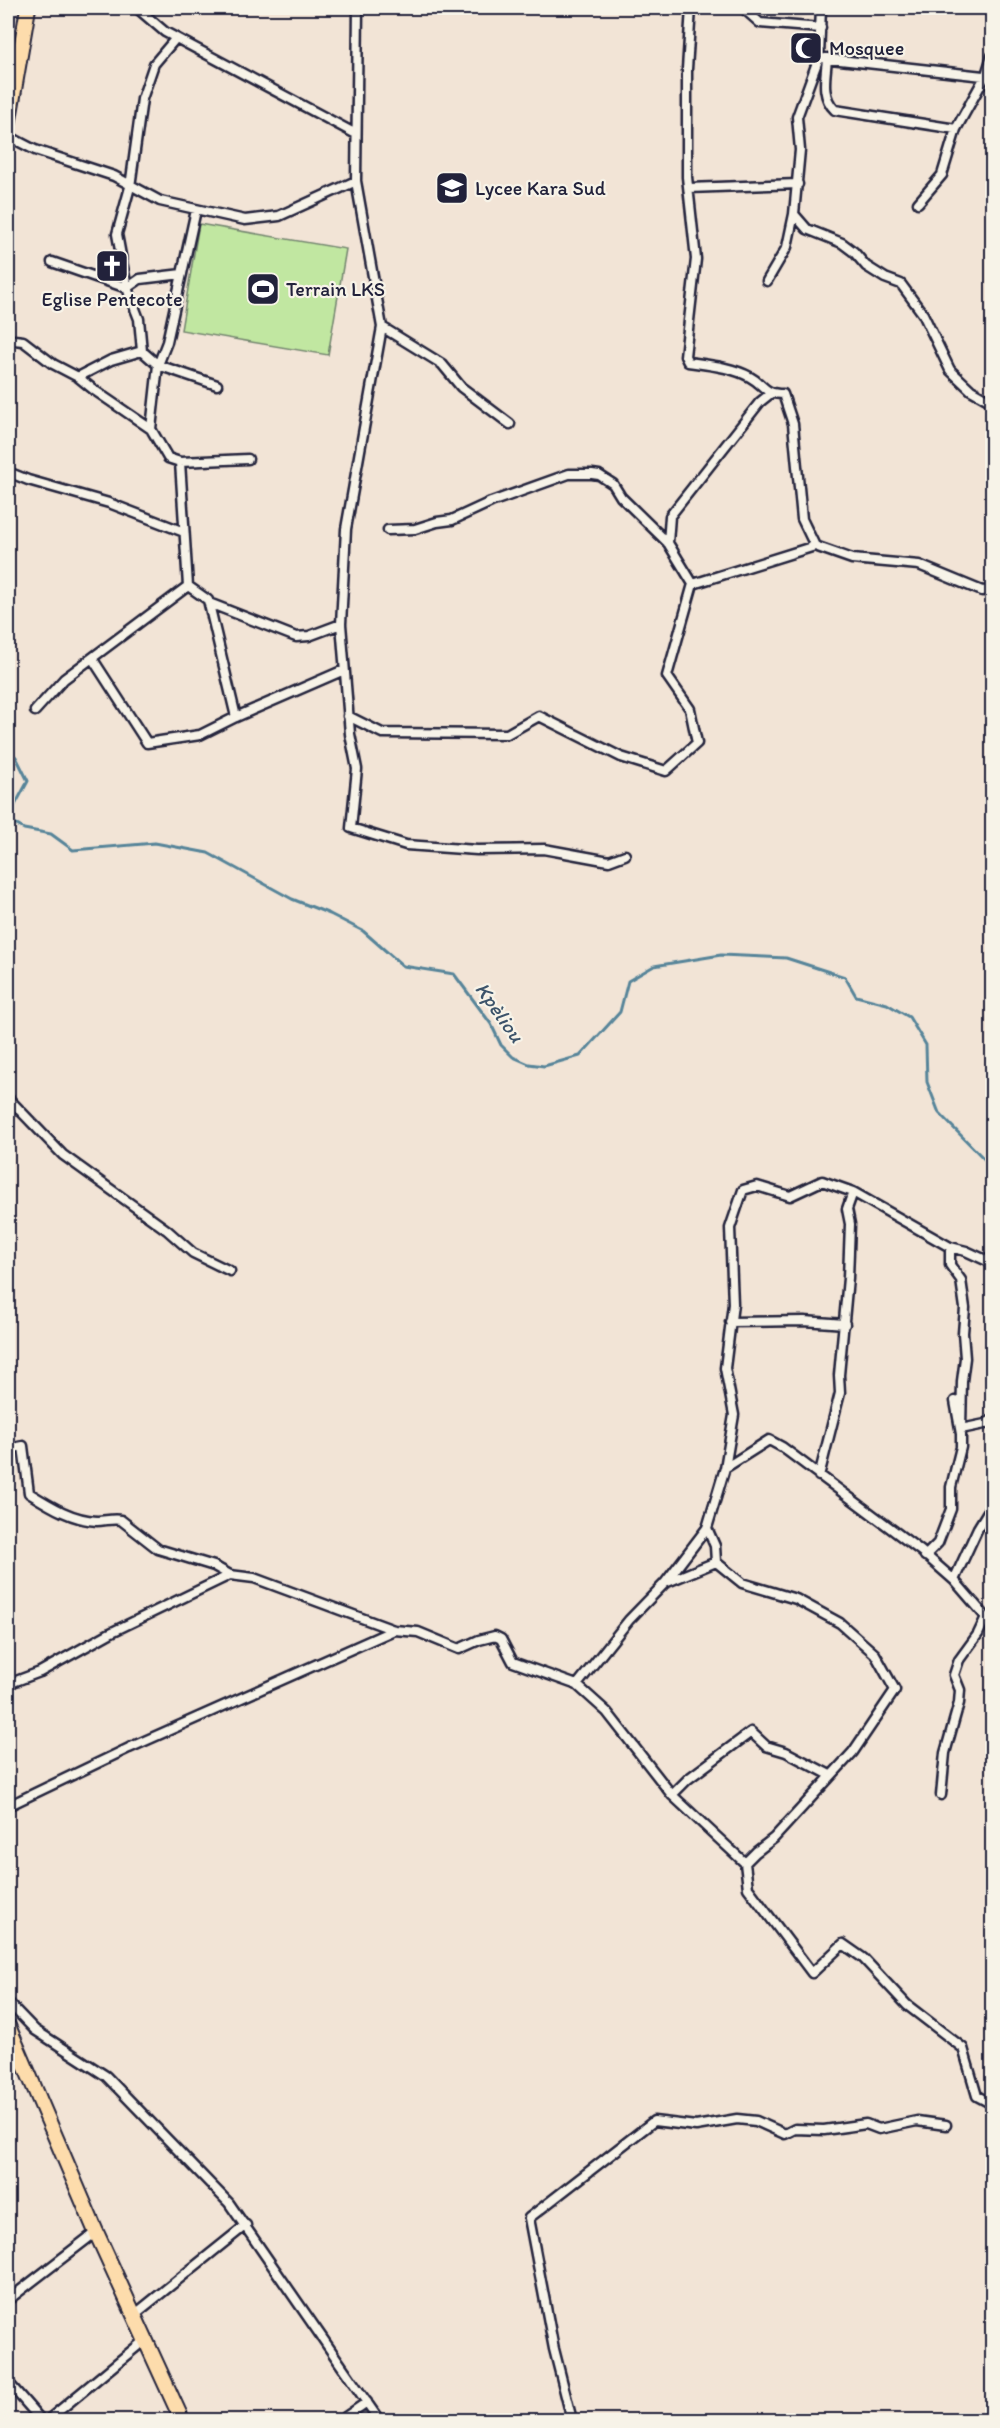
<svg xmlns="http://www.w3.org/2000/svg" width="1000" height="2428" viewBox="0 0 1000 2428" font-family="Itim,sans-serif">
<rect width="100%" height="100%" fill="#f2e4d6"/>
<filter id="ink" filterUnits="userSpaceOnUse"><feTurbulence type="fractalNoise" baseFrequency=".0167" numOctaves="2"/><feDisplacementMap in="SourceGraphic" scale="12" xChannelSelector="R" yChannelSelector="G"/><feConvolveMatrix kernelMatrix="1 2 1 2 8 2 1 2 1" color-interpolation-filters="sRGB"/></filter>
<g filter="url(#ink)">
<path fill="#c1e7a1" stroke="#72846e" stroke-width="1.5" d="M199,224L346,249L328,355L181,330Z"/>
<g fill="none" stroke-linecap="round" stroke-linejoin="round">
<path stroke="#568499" stroke-width="3" d="M8,749L16,757L28,781L8,818
M8,820L24,829L51,834L73,850L155,843L208,853L292,899L330,914L363,931L403,966L454,974L491,1024L501,1045L513,1057L529,1064L544,1066L580,1056L620,1012L628,981L654,966L721,955L786,958L845,977L856,996L887,1004L909,1017L926,1045L927,1082L939,1113L992,1167"/>
<defs>
<path id="street" d="M137,8L165,32L356,134
M358,8L356,181L382,327L346,529L341,624L350,734L357,769L351,828L406,845L477,850L544,849L609,861L625,855
M691,8L687,69V177L696,259L685,356L688,362C708,365 732,367 750,377C765,385 763,394 783,394L793,424L802,519L815,546
M743,8L760,23L821,28
M821,8L819,57L797,117L800,150L794,214L807,229L842,243L854,252L866,266L885,278L901,284L923,314L950,370L971,390L992,402
M176,38L154,64L142,99L130,187L117,234L127,288L139,319L142,351L158,365L217,385
M822,58L992,77
M827,58C826,76 820,96 835,110L956,129
M8,136L35,150L114,176L160,201L245,220L279,216L356,181
M689,188L798,184
M918,203L942,175L956,129L986,75L992,56
M196,210L167,342L158,365L151,429L168,458L180,462L188,586L208,600L236,717L344,670
M52,262L127,288
M767,281L787,247L794,214
M127,288L140,279L182,274
M382,327L442,364L461,387L510,424
M8,344L14,340L23,341L53,364L78,377L94,390L151,429
M78,377L111,360L142,351
M180,462L248,459
M8,472L28,480L109,503L184,532
M668,543L670,516L760,402L770,394
M693,584L815,546L852,559L919,565L982,591L992,590
M188,586L92,658L147,743L200,735L236,717
M209,603L296,637L309,636L341,624
M35,711L64,679L92,658
M348,716L382,733L507,734L539,716L621,757L666,771L697,743L690,709L667,676L693,584L668,543L621,497L613,484L599,475L592,474H569L491,502L452,520L437,522L415,529L388,530
M8,1098L63,1155L167,1230L193,1253L230,1271
M950,1247V1265L961,1280L965,1308L963,1333L965,1358L962,1381L961,1429L985,1424L992,1420
M730,1322L804,1321L845,1324
M8,1449L23,1446L29,1493C50,1506 72,1520 97,1521C105,1521 113,1518 121,1520L158,1549L214,1566L230,1575L254,1578L394,1630L418,1632L459,1649L479,1640L495,1636L501,1639L513,1662L577,1685L607,1712L672,1795L745,1863L748,1888L812,1973L843,1944L863,1958L907,2005L963,2048L977,2096L992,2104
M725,1468L734,1415L725,1368L733,1304L730,1228L743,1190L757,1186L790,1196L822,1181L853,1192L950,1247L966,1251L992,1263
M819,1476L840,1393L839,1375L848,1278L850,1224L847,1209L853,1192
M707,1528L715,1546L716,1562
M925,1556L938,1543L951,1509V1487L961,1447V1434L955,1401
M954,1580L978,1528L992,1505
M665,1583L716,1562L742,1583L796,1599L840,1623L875,1654L895,1690L853,1752L774,1838L756,1852L745,1863
M8,1684L40,1672L110,1633L230,1575
M577,1685L629,1620L665,1583L707,1528L725,1468L769,1440L782,1447L921,1551L954,1580L986,1617L978,1634L959,1660L954,1675L960,1690L959,1703L945,1753L941,1795
M672,1795L688,1779L751,1732L766,1746L786,1752L830,1775
M8,1806L129,1748L394,1630
M8,2002L35,2030L106,2076L229,2203L379,2420
M8,2300L96,2232
M134,2315L246,2225
M8,2382L41,2420
M48,2420L146,2339
M341,2420L367,2402
M572,2420L554,2349L529,2218L654,2121L696,2126L737,2119L756,2121L785,2134L795,2129L824,2130L866,2124L879,2129L917,2121L946,2125"/>
<path id="primary" d="M8,125L28,8
M8,2026L96,2232L182,2420"/>
</defs>
<use href="#street" stroke="#22223b" stroke-width="13"/>
<use href="#primary" stroke="#22223b" stroke-width="18"/>
<use href="#street" stroke="#f7f3e8" stroke-width="8"/>
<use href="#primary" stroke="#fddcac" stroke-width="14"/>
</g>
</g>
<defs>
<symbol id="mosque-square" viewBox="-11 -11 22 22"><rect x="-9" y="-9" width="18" height="18" rx="4" fill="#22223b" stroke="#f7f3e8"/><path d="M3.5-4.9A6 6 0 1 0 3.5 4.9A5 5 0 1 1 3.5-4.9Z" fill="#fff"/></symbol>
<symbol id="school-square" viewBox="-11 -11 22 22"><rect x="-9" y="-9" width="18" height="18" rx="4" fill="#22223b" stroke="#f7f3e8"/><path d="M0-5L7-2L0 1L-7-2ZM-4 1L0 2.5L4 1V4Q0 6-4 4Z" fill="#fff"/></symbol>
<symbol id="church-square" viewBox="-11 -11 22 22"><rect x="-9" y="-9" width="18" height="18" rx="4" fill="#22223b" stroke="#f7f3e8"/><path d="M-1.2-6h2.4v3.5h3.3v2.4h-3.3V6h-2.4V-.1h-3.3v-2.4h3.3Z" fill="#fff"/></symbol>
<symbol id="stadium-square" viewBox="-11 -11 22 22"><rect x="-9" y="-9" width="18" height="18" rx="4" fill="#22223b" stroke="#f7f3e8"/><path d="M0-5a6.5 5 0 1 0 0 10a6.5 5 0 1 0 0-10ZM-3.5-1.8h7v3.6h-7Z" fill="#fff"/></symbol>
</defs>
<g fill-rule="evenodd">
<use href="#mosque-square" x="787" y="29" width="38" height="38"/>
<use href="#school-square" x="433" y="169" width="38" height="38"/>
<use href="#church-square" x="93" y="247" width="38" height="38"/>
<use href="#stadium-square" x="244" y="270" width="38" height="38"/>
</g>
<g text-anchor="middle" dominant-baseline="central" stroke-width="4.5" stroke-linejoin="round" paint-order="stroke">
<g font-size="20" fill="#22223b" stroke="#f7f3e8" text-anchor="start">
<text x="829" y="48">Mosquee</text>
<text x="475" y="188">Lycee Kara Sud</text>
<text x="286" y="289">Terrain LKS</text>
<text x="112" y="299" text-anchor="middle">Eglise Pentecote</text>
</g>
<g font-size="21" font-style="italic" fill="#3c536a" stroke="#f7f3e8">
<text transform="translate(500 1012) rotate(55)">Kpèliou</text>
</g>
</g>
<rect width="1000" height="2428" fill="none" stroke="#f7f3e8" stroke-width="30"/>
<rect x="15" y="15" width="970" height="2398" fill="none" stroke="#22223b" stroke-width="2" filter="url(#ink)"/>
</svg>
